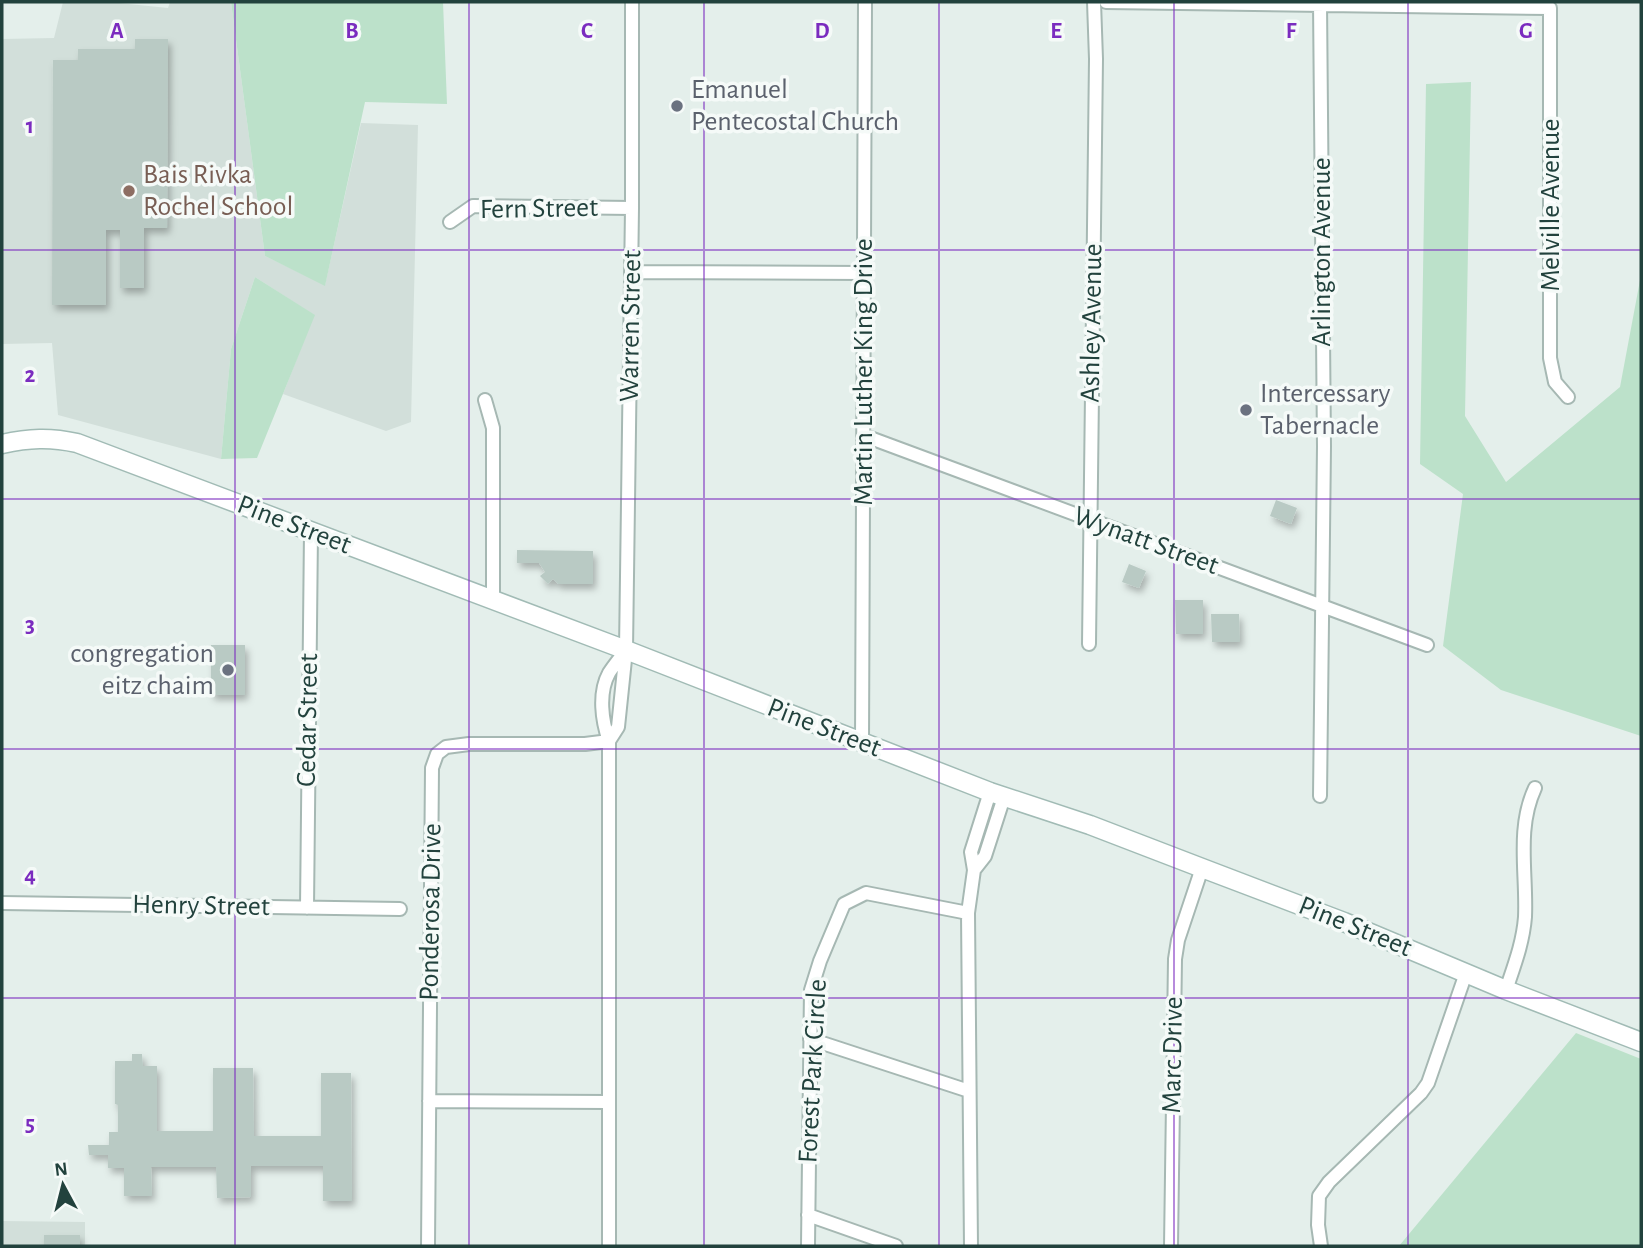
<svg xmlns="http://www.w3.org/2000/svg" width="1643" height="1248" viewBox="0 0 1643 1248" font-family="'Alegreya Sans',sans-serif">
<defs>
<filter id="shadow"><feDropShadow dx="3" dy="5" stdDeviation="3.5" flood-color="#0004"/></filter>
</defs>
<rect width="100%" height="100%" fill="#e4efeb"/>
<path fill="#d2dfda" d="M63,2H109L168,8L170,2H231L265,256L325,285L361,123L418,125L411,422L386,431L283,394L314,315L255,277L231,349L221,459L58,415L52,343L2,344V39L54,38Z
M2,1221L85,1222V1246H2Z"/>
<path fill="#bce1ca" d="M231,2H443L447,104L365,102L325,286L265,256Z
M1471,82L1465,416L1506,482L1620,387L1641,275V736L1501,690L1443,646L1463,494L1420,464L1426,84Z
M255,277L315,315L257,458L221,459L231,349Z
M1576,1033L1641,1059V1246H1399Z"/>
<path fill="#b9cac4" filter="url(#shadow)" d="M135,39H168L167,228H144V288H120V230H106V305H52L53,60H78V49H135Z
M1276,500L1297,508L1291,524L1270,516Z
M517,550L593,551V584H558L553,579L548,584L540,576L545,572L539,563H517Z
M1129,564L1146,571L1139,588L1122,582Z
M1175,600H1203V634H1176Z
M1211,614H1239L1240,642H1212Z
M211,645H245V695H211Z
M132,1054H142L143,1066H157V1131H213V1068H253L254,1136H321V1073H351L352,1201H323V1166H251V1197L217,1198L216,1167H151L152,1196H124V1168H108V1155H89L88,1145H109V1132H118V1105L115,1104V1061H132Z
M44,1235H80V1246H44Z"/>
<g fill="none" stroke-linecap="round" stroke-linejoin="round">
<defs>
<path id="street" d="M1106,2L1550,8V358L1555,382L1568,397
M450,222L473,206L632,208
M631,272L865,273
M485,400L493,428V600
M865,436L1427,645
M1089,644L1096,59L1094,2
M626,650L632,208V2
M862,743L865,2
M1320,796L1324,446L1320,2
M974,870L985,856L1004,797
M2,903L400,909
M307,908L311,532
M1506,990C1514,966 1523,943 1525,917C1527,873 1516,829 1535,788
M810,1039L969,1091
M429,1101L609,1102
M808,1215L896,1246
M428,1246L432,768L437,754L446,747L469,744H585L609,741L618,727L626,650C621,657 614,665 609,673C598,693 602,721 609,741V1246
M808,1246L811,990L820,961L844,904L866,893L968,913
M971,1246L968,913L974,870L971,852L990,792
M1171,1246L1175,959L1178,940L1202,868
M1321,1246L1318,1225L1319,1196L1329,1182L1421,1093L1428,1083L1466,973"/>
<path id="secondary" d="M2,444C29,438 50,437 77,443L626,650L990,792L1090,825L1202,868L1344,922L1506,990L1641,1042"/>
</defs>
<use href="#street" stroke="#a6b8b3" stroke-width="16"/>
<use href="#secondary" stroke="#a1bbb5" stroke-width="21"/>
<use href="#street" stroke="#fff" stroke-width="12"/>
<use href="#secondary" stroke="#fff" stroke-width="18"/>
</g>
<path fill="none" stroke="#7b2cbf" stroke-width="2" stroke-opacity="0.55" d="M235,2V1246M469,2V1246M704,2V1246M939,2V1246M1174,2V1246M1408,2V1246M2,250H1641M2,499H1641M2,749H1641M2,998H1641"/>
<g fill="#6b7280" stroke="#f5faf8" stroke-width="2.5">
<circle cx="677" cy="106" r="7"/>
<circle cx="1246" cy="410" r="7"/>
<circle cx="228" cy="670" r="7"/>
</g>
<circle fill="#8d6e63" stroke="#f5faf8" stroke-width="2.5" cx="129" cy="191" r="7"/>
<g text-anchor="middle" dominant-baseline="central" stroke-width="7" stroke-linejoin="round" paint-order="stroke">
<g font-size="28" fill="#5b616d" stroke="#f5faf8" text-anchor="start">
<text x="691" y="90">Emanuel<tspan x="691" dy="32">Pentecostal Church</tspan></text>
<text x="1260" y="394">Intercessary<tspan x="1260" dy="32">Tabernacle</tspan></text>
<text x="214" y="654" text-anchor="end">congregation<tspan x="214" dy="32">eitz chaim</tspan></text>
</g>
<g font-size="28" fill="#785e54" stroke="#f5faf8" text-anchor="start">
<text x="143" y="175">Bais Rivka<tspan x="143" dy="32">Rochel School</tspan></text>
</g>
<g font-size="28" fill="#22423d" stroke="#f5faf8">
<text transform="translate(1551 205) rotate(-90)">Melville Avenue</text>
<text transform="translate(539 209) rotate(-1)">Fern Street</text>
<text transform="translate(1322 252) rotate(-90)">Arlington Avenue</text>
<text transform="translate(1092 323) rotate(-89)">Ashley Avenue</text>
<text transform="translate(631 326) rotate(-89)">Warren Street</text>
<text transform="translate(864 372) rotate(-90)">Martin Luther King Drive</text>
<text transform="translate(294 525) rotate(21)">Pine Street</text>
<text transform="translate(1146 541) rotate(20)">Wynatt Street</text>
<text transform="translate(308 720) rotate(-89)">Cedar Street</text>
<text transform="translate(824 728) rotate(21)">Pine Street</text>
<text transform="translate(201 906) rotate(1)">Henry Street</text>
<text transform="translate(431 912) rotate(-89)">Ponderosa Drive</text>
<text transform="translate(1355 927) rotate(22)">Pine Street</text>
<text transform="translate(1173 1055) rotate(-89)">Marc Drive</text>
<text transform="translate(813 1071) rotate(-87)">Forest Park Circle</text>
</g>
</g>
<g font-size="23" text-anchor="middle" font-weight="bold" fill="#7b2cbf" stroke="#f5faf8" stroke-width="7" stroke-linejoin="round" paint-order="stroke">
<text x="117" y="38">A</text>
<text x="352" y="38">B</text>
<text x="587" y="38">C</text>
<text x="822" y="38">D</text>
<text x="1056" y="38">E</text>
<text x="1291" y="38">F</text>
<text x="1526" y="38">G</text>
<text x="30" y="133">1</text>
<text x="30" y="382">2</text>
<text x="30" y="632">3</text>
<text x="30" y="882">4</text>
<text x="30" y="1131">5</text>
</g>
<rect width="1643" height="1248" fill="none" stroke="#22423d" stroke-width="7"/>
<g transform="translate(63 1185) rotate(353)" stroke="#f5faf8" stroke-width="5" paint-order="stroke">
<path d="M0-5L12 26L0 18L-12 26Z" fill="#22423d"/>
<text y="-10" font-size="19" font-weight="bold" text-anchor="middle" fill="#22423d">N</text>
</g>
</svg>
